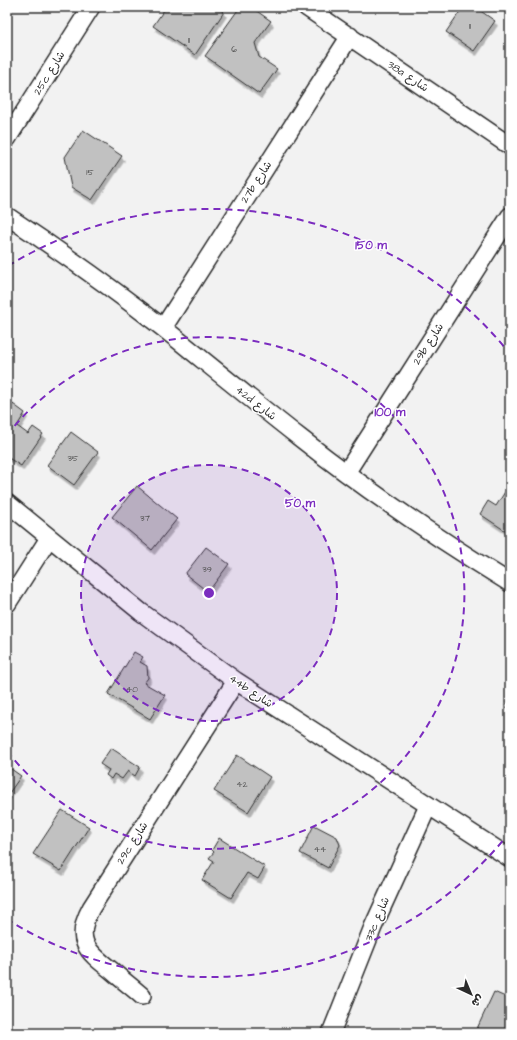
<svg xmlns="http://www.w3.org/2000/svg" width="517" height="1040" viewBox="0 0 517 1040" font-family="'Architects Daughter','Playpen Sans Arabic',sans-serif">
<defs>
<filter id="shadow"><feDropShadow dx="2.5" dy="4.5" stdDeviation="0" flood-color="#0004"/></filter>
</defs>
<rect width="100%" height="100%" fill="#f2f2f2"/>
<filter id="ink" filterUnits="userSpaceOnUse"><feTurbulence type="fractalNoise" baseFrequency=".025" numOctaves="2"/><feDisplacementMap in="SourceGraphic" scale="8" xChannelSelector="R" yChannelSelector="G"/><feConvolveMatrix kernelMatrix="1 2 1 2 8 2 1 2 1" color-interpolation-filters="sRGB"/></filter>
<g filter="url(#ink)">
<path fill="#c1c1c1" stroke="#2b2b2b" filter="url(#shadow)" d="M178,7H216L224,12L195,55L153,26L164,10Z
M240,7H251L271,21L255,43L259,57L277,69L259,94L205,56Z
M463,7H475L495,21L474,51L446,32Z
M83,130L122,156L92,200L71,187L65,157Z
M13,404L25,413L17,426L28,434L33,427L43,434L21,466L7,457V413Z
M71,432L98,452L74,485L47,465Z
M510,484V528L504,530L480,514L488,501L496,506Z
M137,486L177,519L152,550L112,517Z
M206,547L229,564L208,592L185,574Z
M134,652L143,657L140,662L147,666L148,678L144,683L165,695L150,719L108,694Z
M510,697V710L505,706Z
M111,748L140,767L135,776L128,771L122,779L114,774L111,779L106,775L109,770L100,764Z
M237,755L270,777L248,812L214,791Z
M7,766L21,776L7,796Z
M62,810L89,827L61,871L33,854Z
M314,825L337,837L340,845L328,868L300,853Z
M219,838L265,867L258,879L247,873L231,898L202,880L214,861L209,858L214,852L212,850Z
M494,992L510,999V1033H475Z"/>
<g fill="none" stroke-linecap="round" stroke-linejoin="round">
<defs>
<path id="minor" d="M306,7L510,146
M7,139L91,7
M7,216C60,251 112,288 162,327C208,364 253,401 299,437C366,490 437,538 510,583
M163,328L350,36
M346,473L510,216
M7,503L141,612L236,681L510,858
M7,604L49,538
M142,996C132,987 121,979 111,970C86,951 74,939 91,908L236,681
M331,1033L373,927L428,806"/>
</defs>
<use href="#minor" stroke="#2b2b2b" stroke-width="20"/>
<use href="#minor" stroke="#fff" stroke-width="17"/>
</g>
</g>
<circle cx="209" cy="593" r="128" fill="#7b2cbf" fill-opacity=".12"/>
<g fill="none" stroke="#7b2cbf" stroke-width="2" stroke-dasharray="7 5">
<circle cx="209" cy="593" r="128"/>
<path d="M7 435A256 256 0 1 1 7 751"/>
<path d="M510 832A384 384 0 0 1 8 920M8 266A384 384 0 0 1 510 354"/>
</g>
<g text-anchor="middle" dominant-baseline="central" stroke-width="3" stroke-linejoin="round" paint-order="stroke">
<g font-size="9" fill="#505050">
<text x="470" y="26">11</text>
<text x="189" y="40">11</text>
<text x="234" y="49">6</text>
<text x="90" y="172">15</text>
<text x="73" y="458">35</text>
<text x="145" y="518">37</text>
<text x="207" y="569">39</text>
<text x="132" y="689">40</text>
<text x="242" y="784">42</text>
<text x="320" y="849">44</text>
</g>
<g font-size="11" fill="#2b2b2b" stroke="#fff">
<text transform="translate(49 73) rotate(-58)">25c شارع</text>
<text transform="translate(408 76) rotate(34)">38a شارع</text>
<text transform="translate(256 182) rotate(-57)">27b شارع</text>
<text transform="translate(428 344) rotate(-57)">29b شارع</text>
<text transform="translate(256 403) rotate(38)">42d شارع</text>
<text transform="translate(251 691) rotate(34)">44b شارع</text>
<text transform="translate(132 843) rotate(-57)">29c شارع</text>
<text transform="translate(377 919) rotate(-67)">33c شارع</text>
</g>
</g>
<circle cx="209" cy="593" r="6" fill="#7b2cbf" stroke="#fff" stroke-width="2"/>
<g font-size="12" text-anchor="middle" font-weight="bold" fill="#7b2cbf" stroke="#fff" stroke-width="3" stroke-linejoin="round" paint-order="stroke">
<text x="371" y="249">150 m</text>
<text x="390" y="416">100 m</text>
<text x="300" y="507">50 m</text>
</g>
<rect width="517" height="1040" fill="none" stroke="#fff" stroke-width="24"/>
<rect x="12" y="12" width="493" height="1016" fill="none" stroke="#2b2b2b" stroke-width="1.5" filter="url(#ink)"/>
<g transform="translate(471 994) rotate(136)" stroke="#ffffff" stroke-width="3" paint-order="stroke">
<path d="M0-3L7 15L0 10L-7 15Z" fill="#2b2b2b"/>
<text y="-6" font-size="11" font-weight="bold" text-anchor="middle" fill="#2b2b2b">ش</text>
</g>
</svg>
